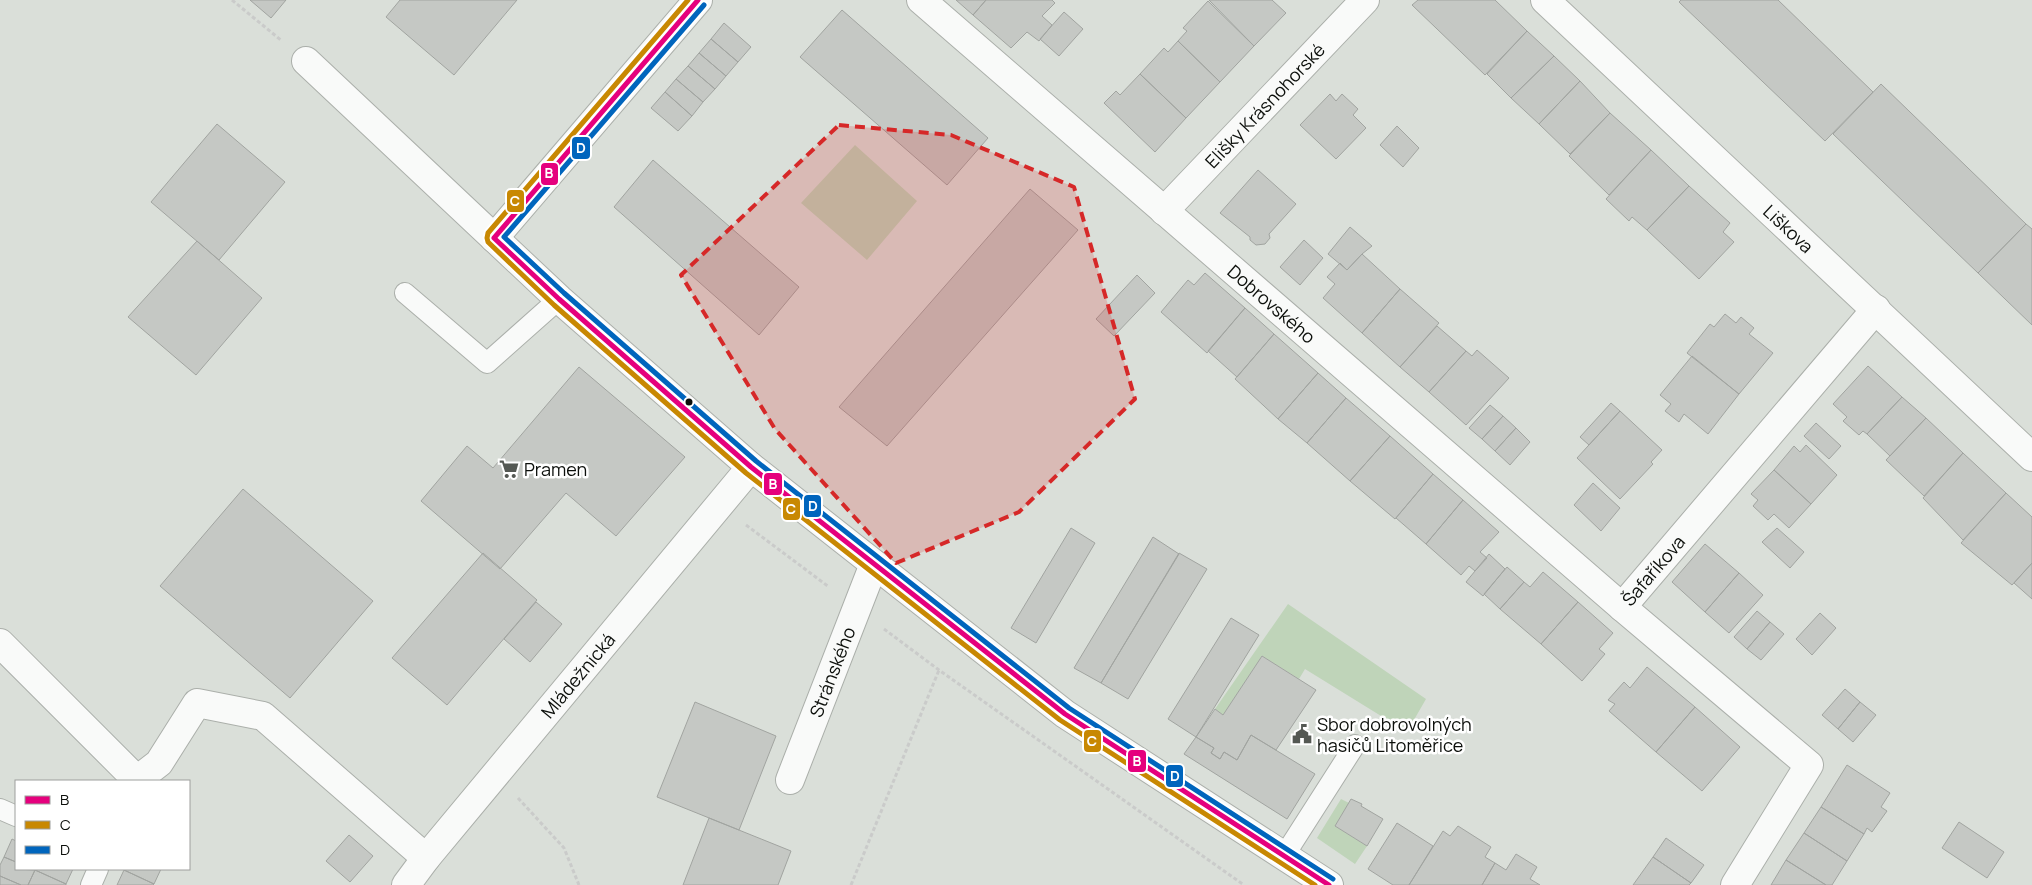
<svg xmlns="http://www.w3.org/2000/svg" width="2032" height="885" viewBox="0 0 2032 885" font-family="Manrope,sans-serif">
<rect width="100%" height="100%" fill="#dadfd9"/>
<path fill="#bfd4b9" d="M855,145L917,201L867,260L801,203Z
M1288,604L1426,699L1407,732L1305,669L1299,679L1262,656L1223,715L1215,709Z
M1341,799L1349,803L1335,826L1367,846L1355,864L1317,838Z"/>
<path fill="#c5c8c4" stroke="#a1a4a0" d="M250,0H286L271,18Z
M400,0H517L454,75L386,17Z
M956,0H986L973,15Z
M986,0H1052L1055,3L1042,16L1052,25L1039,41L1027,32L1011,48L973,15Z
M1209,0H1272L1286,13L1254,46Z
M1418,0H1495L1527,31L1485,75L1412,5Z
M1681,0H1778L1873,92L1825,141L1679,2Z
M1208,1L1254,46L1220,82L1178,41L1187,31L1183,28Z
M842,10L988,138L947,185L800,57Z
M1064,12L1083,29L1059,56L1040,39Z
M724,23L751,47L738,62L711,39Z
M1527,31L1554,56L1511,98L1487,74Z
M711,39L738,62L726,76L699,53Z
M1178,41L1220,82L1186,118L1140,74L1164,48L1168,52Z
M699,53L726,76L715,89L688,66Z
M1554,56L1580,81L1539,124L1511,98Z
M688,66L715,89L703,102L676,79Z
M1140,74L1186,118L1155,152L1104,103L1116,91L1120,95Z
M676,79L703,102L692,116L665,92Z
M1580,81L1610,113L1570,154L1539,124Z
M1881,84L2026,224L1978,273L1833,134Z
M665,92L692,116L678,131L651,108Z
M1330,94L1336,101L1342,94L1358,109L1353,115L1366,128L1336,159L1300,125Z
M1610,113L1651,150L1609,195L1569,156Z
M217,124L285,182L219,260L151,202Z
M1397,126L1419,148L1403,167L1380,145Z
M1651,150L1689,186L1647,230L1632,217L1629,221L1606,199Z
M653,160L799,287L759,335L614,207Z
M1258,170L1296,204L1269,234L1270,238L1265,244L1256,245L1250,240V237L1220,213Z
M1689,186L1730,223L1723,232L1734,242L1699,279L1647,230Z
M1030,189L1078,230L887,446L839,407Z
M2026,224L2032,229V325L1978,273Z
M1350,227L1372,246L1362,254L1347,270L1328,254Z
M1304,240L1323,258L1300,285L1280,267Z
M197,241L262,298L196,375L128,317Z
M1362,254L1400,289L1362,333L1323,298L1335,284L1327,277L1340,263L1347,270Z
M1205,273L1245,308L1207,353L1161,312L1188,280L1194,285Z
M1137,275L1155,293L1114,336L1096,319Z
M1400,289L1439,323L1400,367L1362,333Z
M1245,308L1274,334L1237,377L1208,351Z
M1725,314L1736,323L1741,317L1754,328L1749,334L1773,353L1739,394L1687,353L1710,324L1714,327Z
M1437,326L1466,351L1429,392L1400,367Z
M1274,334L1318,373L1278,419L1235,379Z
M1477,350L1509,378L1466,425L1429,392L1466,351L1472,356Z
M1692,356L1739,394L1708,434L1684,414L1679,422L1665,411L1671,404L1660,395Z
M1868,366L1902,397L1867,434L1863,431L1859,435L1843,421L1847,417L1833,404Z
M579,367L685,457L616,536L566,493L500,569L421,501L467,446L493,468Z
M1318,373L1346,398L1307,443L1278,419Z
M1902,397L1926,418L1890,456L1867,434Z
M1346,398L1390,436L1350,481L1307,443Z
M1611,403L1620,411L1589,445L1580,437Z
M1490,405L1503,416L1482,439L1469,428Z
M1620,411L1662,450L1651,462L1653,464L1620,499L1577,458Z
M1503,416L1516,428L1495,451L1482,439Z
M1926,418L1963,453L1924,496L1886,460Z
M1816,423L1841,446L1829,459L1804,436Z
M1516,428L1530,442L1510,465L1495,451Z
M1390,436L1433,474L1395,519L1350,481Z
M1806,445L1837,475L1811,504L1774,470L1794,446L1800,452Z
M1963,453L2006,493L1963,540L1923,498Z
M1774,470L1811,504L1789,528L1774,514L1768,520L1753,506L1758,500L1751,494Z
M1433,474L1463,500L1426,544L1396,518Z
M1593,483L1620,508L1601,531L1574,505Z
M243,489L373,601L290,698L160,586Z
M2006,493L2032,517V563L2012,585L1961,543Z
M1463,500L1499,532L1480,552L1487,558L1475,571L1469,566L1461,575L1426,544Z
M1071,528L1095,543L1036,643L1011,628Z
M1777,528L1804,552L1790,568L1762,542Z
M1153,537L1179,554L1101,683L1074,668Z
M1705,544L1739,573L1705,612L1672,582Z
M483,553L537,600L447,705L392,658Z
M1179,553L1207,569L1128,699L1101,683Z
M1489,554L1505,569L1483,596L1466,582Z
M2032,563V599L2014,583Z
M1507,567L1524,582L1500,609L1484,594Z
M1543,572L1578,602L1541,644L1500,609L1524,582L1530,587Z
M1739,573L1763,595L1729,633L1705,612Z
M536,602L562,624L530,662L504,639Z
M1578,602L1613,633L1599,649L1605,654L1582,681L1541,644Z
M1757,611L1770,622L1747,649L1734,637Z
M1820,613L1836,628L1812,655L1796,639Z
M1231,618L1259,635L1196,737L1168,719Z
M1770,622L1784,634L1761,660L1747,649Z
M1262,656L1316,690L1276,750L1251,735L1237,760L1224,752L1220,759L1211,753L1214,748L1196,737L1215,709L1223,715Z
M1647,667L1695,707L1656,752L1609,711L1615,704L1608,700L1624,682L1630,688Z
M1845,689L1860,702L1838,729L1822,715Z
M695,702L776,736L739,830L657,797Z
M1860,702L1876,715L1853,742L1838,729Z
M1695,707L1740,747L1702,791L1656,752Z
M1251,735L1315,774L1287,819L1184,754L1196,737L1214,748L1211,753L1220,759L1224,752L1237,760Z
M1847,765L1890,793L1881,807L1887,811L1872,832L1867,828L1864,834L1821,807Z
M1351,799L1362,804L1361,806L1383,819L1367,846L1335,826Z
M1821,807L1864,834L1847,861L1804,833Z
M709,818L791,851L778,885H683Z
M1959,822L2004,852L1987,878L1942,848Z
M1397,823L1433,846L1409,885H1393L1368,869Z
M1458,826L1491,847L1485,857L1495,863L1482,885H1409L1443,831L1450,836Z
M1804,833L1847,861L1832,885H1826L1786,860Z
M349,835L373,856L350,882L326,861Z
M1666,838L1704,865L1691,883L1653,857Z
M12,839L16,841V862L4,857Z
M1516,854L1537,867L1530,879L1540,885H1482L1495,863L1506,870Z
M4,857L16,862V869L35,870L28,885H21L0,876V865Z
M1653,857L1691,883L1689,885H1633Z
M1786,860L1826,885H1771Z
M36,869H73L66,884L35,870Z
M125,869H161L154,884L124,870Z
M35,870L66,884V885H28Z
M124,870L154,884L153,885H117Z
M0,876L21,885H0Z"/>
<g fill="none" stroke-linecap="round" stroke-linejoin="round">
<defs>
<path id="service" d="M405,293L487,363L559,299
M0,809L16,816
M1284,856L1355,745
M91,885L98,869"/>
<g id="minor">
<path id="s1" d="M921,0L1622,607L1809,765L1735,885"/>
<path id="s2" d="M1545,0L2032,457"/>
<path d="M306,61L559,299L751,467L1065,714L1329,885"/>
<path id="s3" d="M1164,211L1365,0"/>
<path d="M494,238L698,0"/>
<path id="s4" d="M1622,607L1876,309"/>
<path d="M0,643L137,780L159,763L197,703L263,716L426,858"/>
<path id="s5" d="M790,780L874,564"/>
<path id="s6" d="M406,885L426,858L751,467"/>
</g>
</defs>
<use href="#service" stroke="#abafaa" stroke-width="22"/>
<use href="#minor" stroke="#abafaa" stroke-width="30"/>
<path stroke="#cacbca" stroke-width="3" stroke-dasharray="4 2.5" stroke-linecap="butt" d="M232,0L282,41
M746,525L829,587
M884,629L939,670L1244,885
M518,798L564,848L579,885
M851,885L939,670"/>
<use href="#service" stroke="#f9faf9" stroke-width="20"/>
<use href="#minor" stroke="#f9faf9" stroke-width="28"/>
<defs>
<path id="bus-1" d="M698,0L494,238L559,299L751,467L1065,714L1329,885"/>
<path id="bus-2" d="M688,0L488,233L487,238L488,242L554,305L746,473L1060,720L1315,885"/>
<path id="bus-3" d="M704,5L504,237L564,293L756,461L1069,708L1333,879"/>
</defs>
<use href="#bus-1" stroke="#fff" stroke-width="9"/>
<use href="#bus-2" stroke="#fff" stroke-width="9"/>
<use href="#bus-3" stroke="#fff" stroke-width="9"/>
<use href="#bus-1" stroke="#e5007d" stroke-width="5"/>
<use href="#bus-2" stroke="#c88802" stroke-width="5"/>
<use href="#bus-3" stroke="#0065bd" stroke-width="5"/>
</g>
<path fill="#d62828" fill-opacity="0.2" stroke="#d62828" stroke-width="4" stroke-dasharray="10 6" stroke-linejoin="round" d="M839,125L951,135L1074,187L1135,399L1019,512L896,563L775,429L681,275Z"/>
<defs>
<symbol id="supermarket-bare" viewBox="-9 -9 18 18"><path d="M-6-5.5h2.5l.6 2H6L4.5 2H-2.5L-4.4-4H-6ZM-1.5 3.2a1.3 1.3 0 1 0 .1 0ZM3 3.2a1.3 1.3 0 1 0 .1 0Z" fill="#545853" stroke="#fff" stroke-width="2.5" paint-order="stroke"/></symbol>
<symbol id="civic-bare" viewBox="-9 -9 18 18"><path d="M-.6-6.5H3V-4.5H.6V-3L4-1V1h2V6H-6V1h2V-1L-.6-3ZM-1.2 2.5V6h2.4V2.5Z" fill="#545853" stroke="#fff" stroke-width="2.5" paint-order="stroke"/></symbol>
</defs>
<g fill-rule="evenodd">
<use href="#supermarket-bare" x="495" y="455" width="28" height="28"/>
<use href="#civic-bare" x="1288" y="720" width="28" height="28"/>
</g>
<circle fill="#0c0f0b" stroke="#fff" stroke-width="2" cx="689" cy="402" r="4.5"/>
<g text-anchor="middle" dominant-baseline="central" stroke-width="5" stroke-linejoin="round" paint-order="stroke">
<g font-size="18" fill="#0c0f0b" stroke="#fff">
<text stroke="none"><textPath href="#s3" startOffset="146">Elišky Krásnohorské</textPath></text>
<text stroke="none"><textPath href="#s2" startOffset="334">Liškova</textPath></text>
<text stroke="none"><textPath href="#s1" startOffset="464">Dobrovského</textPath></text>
<text stroke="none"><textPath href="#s4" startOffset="48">Šafaříkova</textPath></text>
<text stroke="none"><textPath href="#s5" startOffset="116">Stránského</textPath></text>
<text stroke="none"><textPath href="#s6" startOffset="271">Mládežnická</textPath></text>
</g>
<g font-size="18" fill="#0c0f0b" stroke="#fff" text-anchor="start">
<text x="524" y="469">Pramen</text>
<text x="1317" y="724">Sbor dobrovolných<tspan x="1317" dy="21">hasičů Litoměřice</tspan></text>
</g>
</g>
<g stroke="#fff" stroke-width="2">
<rect x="571" y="136" width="20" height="24" rx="5" fill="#0065bd"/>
<rect x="540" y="162" width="19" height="24" rx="5" fill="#e5007d"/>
<rect x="506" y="189" width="19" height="24" rx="5" fill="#c88802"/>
<rect x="763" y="472" width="20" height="24" rx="5" fill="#e5007d"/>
<rect x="803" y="494" width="19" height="24" rx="5" fill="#0065bd"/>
<rect x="782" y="497" width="19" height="24" rx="5" fill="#c88802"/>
<rect x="1083" y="729" width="19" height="24" rx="5" fill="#c88802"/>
<rect x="1127" y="749" width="20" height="24" rx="5" fill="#e5007d"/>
<rect x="1165" y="764" width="19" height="24" rx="5" fill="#0065bd"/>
</g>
<g font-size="14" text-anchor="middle" font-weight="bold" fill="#fff">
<text x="581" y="153">D</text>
<text x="549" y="178">B</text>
<text x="515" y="206">C</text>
<text x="773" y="489">B</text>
<text x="813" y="511">D</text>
<text x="791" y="514">C</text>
<text x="1092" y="746">C</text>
<text x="1137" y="766">B</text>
<text x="1175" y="781">D</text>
</g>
<rect x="15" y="780" width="175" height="90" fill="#ffffff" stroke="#9e9f9d"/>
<rect x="25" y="796" width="25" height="8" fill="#e5007d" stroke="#9e9f9d"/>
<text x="60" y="805" font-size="15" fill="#0c0f0b">B</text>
<rect x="25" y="821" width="25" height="8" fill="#c88802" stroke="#9e9f9d"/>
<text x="60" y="830" font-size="15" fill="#0c0f0b">C</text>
<rect x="25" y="846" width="25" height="8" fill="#0065bd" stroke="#9e9f9d"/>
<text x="60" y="855" font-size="15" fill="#0c0f0b">D</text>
</svg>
